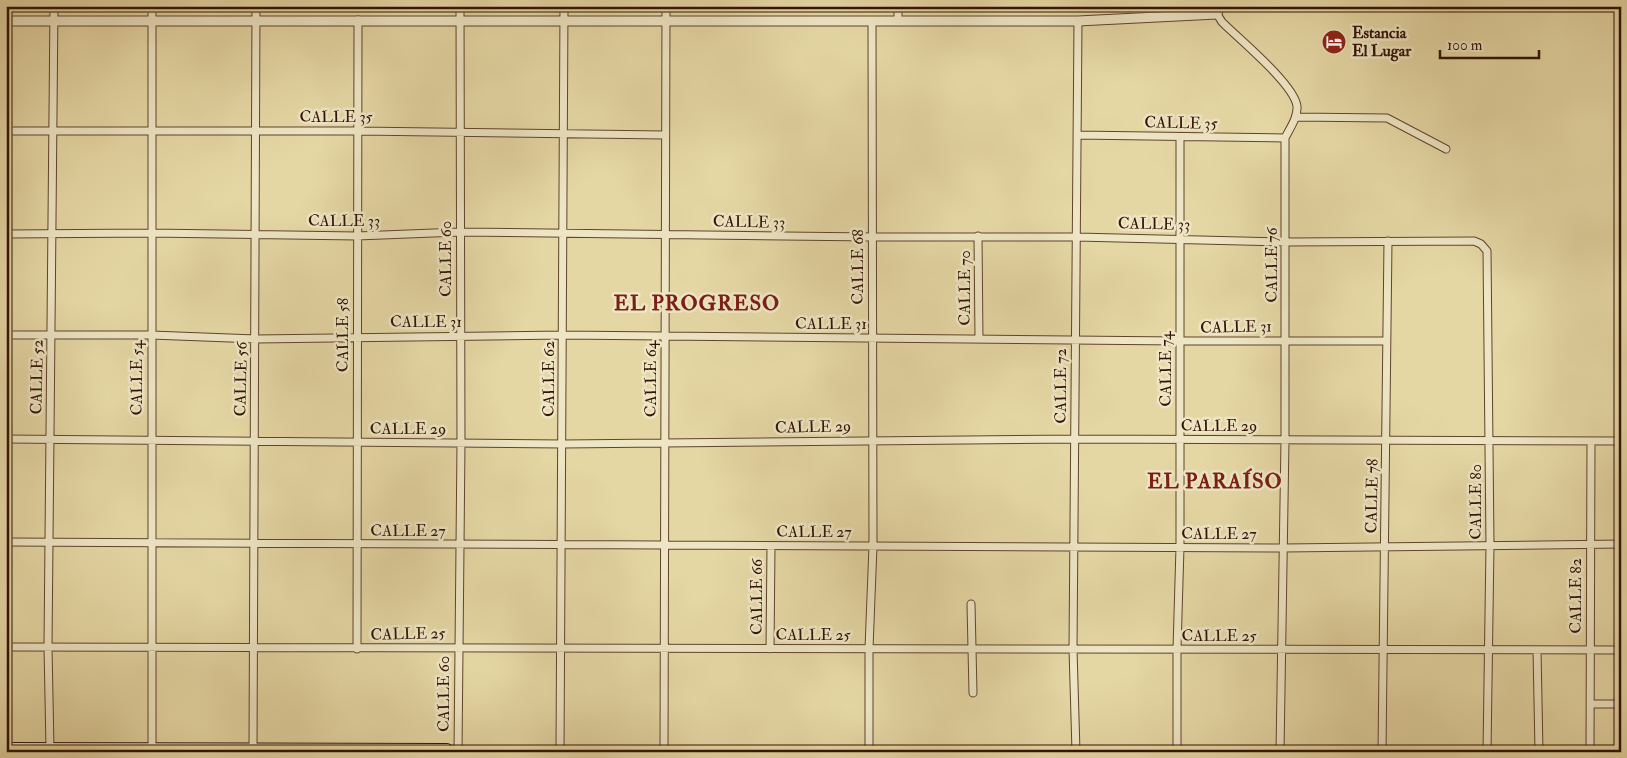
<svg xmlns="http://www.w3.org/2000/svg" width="1627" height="758" viewBox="0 0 1627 758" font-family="'IM FELL Double Pica',serif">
<rect width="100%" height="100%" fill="#e5d7a4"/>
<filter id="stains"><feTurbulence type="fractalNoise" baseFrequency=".004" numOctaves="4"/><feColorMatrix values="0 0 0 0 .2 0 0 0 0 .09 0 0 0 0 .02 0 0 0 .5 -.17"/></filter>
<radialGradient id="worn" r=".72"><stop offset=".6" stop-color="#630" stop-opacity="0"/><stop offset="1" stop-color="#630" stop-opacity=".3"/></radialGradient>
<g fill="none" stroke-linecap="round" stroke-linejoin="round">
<defs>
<path id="minor" d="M898,6V21
M1222,6L1217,14L1222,22C1239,39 1294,84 1297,106C1298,117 1290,128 1285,138V440L1280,752
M1296,117L1387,118L1446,149
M6,131H359L665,135
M1077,135L1285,138
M6,234L151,233L357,236L459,232L872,237H1077L1286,242L1474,241L1481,244L1487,251L1490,545L1487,752
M978,236L979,339
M6,335H151L256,339L563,335L1180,341H1386
M6,439L563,444L1075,439L1621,441
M6,542L1284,548L1621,544
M971,604L973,693
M6,647L1621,650
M357,649L358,20
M770,649L771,546
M1537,650L1539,752
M1590,704H1621
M50,748L48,647L54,6
M152,749V6
M253,751L256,6
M458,752L461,443L460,6
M560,752L564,6
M664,752L666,6
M869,752V648L873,546L872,22
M1076,752L1073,649L1078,21
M1177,752V649L1180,547V137
M1382,752L1388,241
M1590,752L1591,441"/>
<path id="tertiary" d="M6,21H1078L1217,14"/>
<path id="secondary" d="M6,748L447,749L450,752"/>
</defs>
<use href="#minor" stroke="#5f442c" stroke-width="9"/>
<use href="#tertiary" stroke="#5f442c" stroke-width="11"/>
<use href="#secondary" stroke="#321304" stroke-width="12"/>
<use href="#minor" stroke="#eee5c4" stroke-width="7"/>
<use href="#tertiary" stroke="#eee5c4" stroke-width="9"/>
<use href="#secondary" stroke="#eee5c4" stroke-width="10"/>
</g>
<defs>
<symbol id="hotel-disc" viewBox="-11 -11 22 22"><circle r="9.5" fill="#8f2418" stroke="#eee5c4"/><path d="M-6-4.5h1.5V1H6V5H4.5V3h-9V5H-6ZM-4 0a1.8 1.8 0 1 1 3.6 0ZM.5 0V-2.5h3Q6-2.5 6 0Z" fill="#fff"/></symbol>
</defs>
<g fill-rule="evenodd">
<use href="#hotel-disc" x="1320" y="28" width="28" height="28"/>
</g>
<g text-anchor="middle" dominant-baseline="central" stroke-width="5" stroke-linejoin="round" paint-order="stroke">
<g font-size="16" font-weight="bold" fill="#321304" stroke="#eee5c4" text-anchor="start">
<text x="1352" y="33">Estancia<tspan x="1352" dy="18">El Lugar</tspan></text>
</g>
<g font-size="16" fill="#321304" stroke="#eee5c4">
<text x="336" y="117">CALLE 35</text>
<text transform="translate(1181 123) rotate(1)">CALLE 35</text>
<text x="344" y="221">CALLE 33</text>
<text transform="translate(749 222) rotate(1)">CALLE 33</text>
<text transform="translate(1154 224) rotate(1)">CALLE 33</text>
<text transform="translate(446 259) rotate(-90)">CALLE 60</text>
<text transform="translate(1272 265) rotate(-90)">CALLE 76</text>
<text transform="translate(858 267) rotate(-90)">CALLE 68</text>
<text transform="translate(965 288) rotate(-90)">CALLE 70</text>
<text x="426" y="322">CALLE 31</text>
<text x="831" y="324">CALLE 31</text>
<text transform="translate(1236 327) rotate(-1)">CALLE 31</text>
<text transform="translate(343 335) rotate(-90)">CALLE 58</text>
<text transform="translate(1166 369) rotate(-90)">CALLE 74</text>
<text transform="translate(37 377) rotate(-89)">CALLE 52</text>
<text transform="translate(137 378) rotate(-90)">CALLE 54</text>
<text transform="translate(241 379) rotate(-89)">CALLE 56</text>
<text transform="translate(549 379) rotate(-90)">CALLE 62</text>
<text transform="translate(651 379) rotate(-90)">CALLE 64</text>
<text transform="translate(1061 386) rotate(-90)">CALLE 72</text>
<text x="1219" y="426">CALLE 29</text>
<text transform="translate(813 427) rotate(-1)">CALLE 29</text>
<text x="408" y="429">CALLE 29</text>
<text transform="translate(1372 496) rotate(-89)">CALLE 78</text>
<text transform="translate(1476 502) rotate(-90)">CALLE 80</text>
<text x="408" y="531">CALLE 27</text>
<text x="814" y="532">CALLE 27</text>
<text x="1219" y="534">CALLE 27</text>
<text transform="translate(1576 596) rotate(-90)">CALLE 82</text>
<text transform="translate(757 597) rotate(-90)">CALLE 66</text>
<text transform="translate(408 634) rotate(-1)">CALLE 25</text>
<text x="813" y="635">CALLE 25</text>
<text x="1219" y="636">CALLE 25</text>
<text transform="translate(444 694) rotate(-90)">CALLE 60</text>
</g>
<g font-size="21" font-weight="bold" letter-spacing="1" fill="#7a1f14" stroke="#eee5c4">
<text x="697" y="303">EL PROGRESO</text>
<text x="1215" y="481">EL PARAÍSO</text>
</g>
</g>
<rect width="1627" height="758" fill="none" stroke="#e5d7a4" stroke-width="25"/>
<rect x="8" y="8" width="1612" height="743" fill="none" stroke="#321304" stroke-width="2.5"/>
<rect x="12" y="12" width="1602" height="733" fill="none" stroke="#321304"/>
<path d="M1440 50v8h99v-8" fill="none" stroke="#321304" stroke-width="2.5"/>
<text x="1447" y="50" font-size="15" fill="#321304" stroke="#eee5c4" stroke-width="4" paint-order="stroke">100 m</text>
<rect width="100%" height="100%" filter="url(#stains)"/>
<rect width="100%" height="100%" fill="url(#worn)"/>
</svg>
